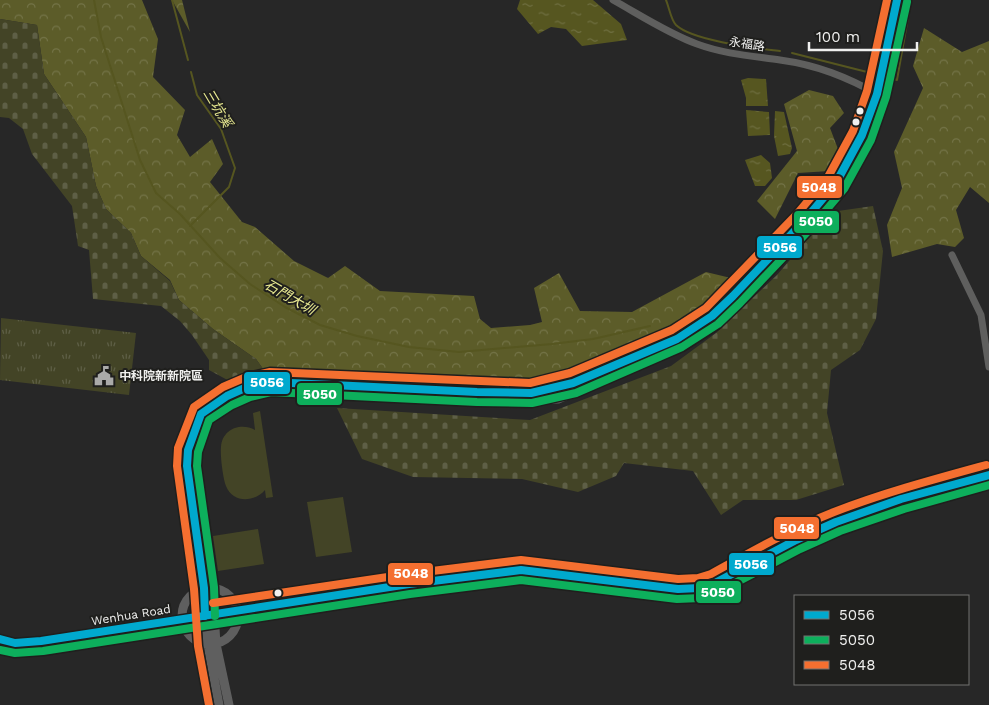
<svg xmlns="http://www.w3.org/2000/svg" width="989" height="705" viewBox="0 0 989 705" font-family="'Work Sans','Noto Sans TC',sans-serif">
<defs>
<pattern id="grass-tufts" width="24" height="20" patternUnits="userSpaceOnUse" patternTransform="scale(1.25)"><rect width="24" height="20" fill="#434426"/><path d="M3 7l-1-3M5 7V3M7 7l1-3M15 17l-1-3M17 17v-4M19 17l1-3" fill="none" stroke="#5e5f46"/></pattern>
<pattern id="forest-crowns" width="20" height="18" patternUnits="userSpaceOnUse" patternTransform="scale(1.25)"><rect width="20" height="18" fill="#5c5c29"/><path d="M2 6a3 3 0 1 1 6 0M12 15a3 3 0 1 1 6 0" fill="none" stroke="#747448"/></pattern>
<pattern id="cemetery-stones" width="16" height="16" patternUnits="userSpaceOnUse" patternTransform="scale(1.25)"><rect width="16" height="16" fill="#434426"/><path d="M2 7V4a2 2 0 0 1 4 0v3zM10 15v-3a2 2 0 0 1 4 0v3z" fill="#5e5f46"/></pattern>
<pattern id="water-ripples" width="26" height="14" patternUnits="userSpaceOnUse" patternTransform="scale(1.25)"><rect width="26" height="14" fill="#565620"/><path d="M2 4q2-2 4 0t4 0M15 11q2-2 4 0t4 0" fill="none" stroke="#6f6f41"/></pattern>
</defs>
<rect width="100%" height="100%" fill="#272727"/>
<path fill="url(#grass-tufts)" d="M1,318L136,333L129,395L0,380Z"/>
<path fill="url(#forest-crowns)" d="M0,0H142L158,39L153,77L185,110L177,135L190,157L212,139L223,164L210,182L242,222L255,227L294,261L328,278L345,266L380,291L474,296L480,319L491,328L530,325L542,322L534,288L559,273L580,311L632,312L706,272L735,279L696,320L661,338L594,370L531,386L460,385L266,373L256,359L213,329L179,300L170,280L141,256L131,233L106,209L96,186L86,137L44,74L37,25L0,19Z
M172,0H182L190,32Z
M924,28L962,52L989,41V203L970,187L956,210L964,238L955,247L937,244L892,257L887,225L902,188L894,152L923,88L913,66Z
M809,90L833,96L844,113L830,128L838,149L829,171L798,173L775,219L757,201L797,151L784,104Z"/>
<path fill="url(#cemetery-stones)" d="M0,19L37,25L44,74L86,137L96,186L106,209L131,233L141,256L170,281L179,300L213,329L256,359L266,373L247,380L233,383L209,370V360L192,335L180,321L161,306L93,299L89,250L78,246L72,206L32,154L23,129L9,118L0,117Z
M873,206L883,251L876,319L860,350L831,370L827,413L844,485L796,500H743L721,515L693,471L624,463L616,476L578,492L522,479L413,477L362,459L337,408L530,420L671,366L716,333L777,275L831,212Z"/>
<path fill="#434426" d="M260,411L273,497L266,498L265,490C255,502 233,504 226,486C223,479 220,455 221,447C222,429 241,422 255,430L253,413Z
M343,497L352,552L316,557L307,502Z
M258,529L264,564L218,571L213,536Z"/>
<path fill="url(#water-ripples)" d="M520,0H593L621,24L627,40L582,46L566,29L551,27L538,34L517,9Z
M748,78L766,79L768,106H746V98L741,80Z
M746,110L769,112L770,135L748,136Z
M775,111L784,112L792,148L790,154L778,156L774,136Z
M761,155L770,163L772,178L765,186H755L745,160Z"/>
<g fill="none" stroke-linecap="round" stroke-linejoin="round">
<path stroke="#565620" stroke-width="2" d="M94,0L101,37L140,160L156,193L180,214L220,258L250,284L285,307L320,325L357,336L409,347L459,352L552,344L593,339L650,326
M172,0L188,60
M666,0C669,7 671,20 676,25C693,41 756,48 780,51
M792,53L875,74
M894,79L897,80L911,0
M190,226L229,187L235,168L221,129L197,95L191,72"/>
<path stroke="#5f5f5e" stroke-width="7" d="M613,0C640,15 669,34 697,44C724,54 752,56 780,60C817,65 847,77 879,95
M952,255L981,315L989,367
M214,613L409,584L521,570L555,575L678,589L700,588L715,583L796,540L836,522L901,499L989,475"/>
<path stroke="#5f5f5f" stroke-width="9" d="M182 616a28 28 0 1 1 56 0a28 28 0 1 1-56 0Z
M0,639C12,645 28,642 41,641L209,615
M219,705L208,645L205,616L204,588L187,466L188,450L201,414L227,396L247,387L270,382L477,392L531,393L573,383L677,339L712,316L733,296L804,221L836,183L862,135L877,94L897,0
M229,705L216,644L212,581L194,473L193,452L204,423L213,416L247,396L271,392L512,401L558,399L674,349L703,332L737,303L781,260L810,227L822,215L845,184L875,125L890,69L903,0"/>
<defs>
<path id="bus-1" d="M205,616L204,588L187,466L188,450L201,414L227,396L247,387L270,382L477,392L531,393L573,383L677,339L712,316L733,296L804,221L836,183L862,135L877,94L897,0
M0,639L15,643L41,641L409,584L521,570L678,589L700,588L715,583L796,540L836,522L901,499L989,475"/>
<path id="bus-2" d="M215,616L214,587L197,466L198,452L209,420L232,405L250,397L271,392L477,402L532,403L576,393L682,347L718,324L740,303L811,228L844,189L871,140L886,97L907,2
M0,650L15,653L43,651L410,594L521,580L677,599L701,598L718,592L800,549L840,531L904,509L989,485"/>
<path id="bus-3" d="M213,603L408,574L521,560L678,579L698,578L711,574C751,552 791,529 834,512C883,493 935,479 986,465
M209,705L198,646L194,589L177,466L178,448L194,407L223,387L244,378L270,372L530,383L570,373L672,330L706,308L797,214L828,177L853,131L867,91L887,0"/>
</defs>
<use href="#bus-1" stroke="#1f1f1d" stroke-width="11"/>
<use href="#bus-2" stroke="#1f1f1d" stroke-width="11"/>
<use href="#bus-3" stroke="#1f1f1d" stroke-width="11"/>
<use href="#bus-1" stroke="#00a9ce" stroke-width="8"/>
<use href="#bus-2" stroke="#0daf5c" stroke-width="8"/>
<use href="#bus-3" stroke="#f46f30" stroke-width="8"/>
</g>
<defs>
<symbol id="civic-bare" viewBox="-9 -9 18 18"><path d="M-.6-6.5H3V-4.5H.6V-3L4-1V1h2V6H-6V1h2V-1L-.6-3ZM-1.2 2.5V6h2.4V2.5Z" fill="#aaaaa9" stroke="#1f1f1d" stroke-width="2.5" paint-order="stroke"/></symbol>
</defs>
<g fill-rule="evenodd">
<use href="#civic-bare" x="90" y="362" width="28" height="28"/>
</g>
<g fill="#f0f0ef" stroke="#1f1f1d" stroke-width="2">
<circle cx="860" cy="111" r="4.5"/>
<circle cx="856" cy="122" r="4.5"/>
<circle cx="278" cy="593" r="4.5"/>
</g>
<g text-anchor="middle" dominant-baseline="central" stroke-width="4" stroke-linejoin="round" paint-order="stroke">
<g font-size="12" fill="#f0f0ef" stroke="#1f1f1d">
<text transform="translate(747 44) rotate(9)">永福路</text>
<text transform="translate(131 615) rotate(-9)">Wenhua Road</text>
</g>
<g font-size="12" font-weight="bold" fill="#f0f0ef" stroke="#1f1f1d" text-anchor="start">
<text x="119" y="376">中科院新新院區</text>
</g>
<g font-size="14" font-style="italic" fill="#e9ea91" stroke="#1f1f1d">
<text transform="translate(218 108) rotate(59)">三坑溪</text>
<text transform="translate(290 297) rotate(30)">石門大圳</text>
</g>
</g>
<g stroke="#1f1f1d" stroke-width="2">
<rect x="796" y="175" width="47" height="24" rx="5" fill="#f46f30"/>
<rect x="793" y="210" width="47" height="24" rx="5" fill="#0daf5c"/>
<rect x="756" y="235" width="47" height="24" rx="5" fill="#00a9ce"/>
<rect x="243" y="371" width="48" height="24" rx="5" fill="#00a9ce"/>
<rect x="296" y="382" width="47" height="24" rx="5" fill="#0daf5c"/>
<rect x="773" y="516" width="47" height="24" rx="5" fill="#f46f30"/>
<rect x="728" y="552" width="47" height="24" rx="5" fill="#00a9ce"/>
<rect x="387" y="562" width="47" height="24" rx="5" fill="#f46f30"/>
<rect x="695" y="580" width="47" height="24" rx="5" fill="#0daf5c"/>
</g>
<g font-size="14" text-anchor="middle" font-weight="bold" fill="#fff">
<text x="819" y="192">5048</text>
<text x="816" y="226">5050</text>
<text x="780" y="252">5056</text>
<text x="267" y="387">5056</text>
<text x="320" y="399">5050</text>
<text x="797" y="533">5048</text>
<text x="751" y="569">5056</text>
<text x="411" y="578">5048</text>
<text x="718" y="597">5050</text>
</g>
<rect x="794" y="595" width="175" height="90" fill="#1f1f1d" stroke="#737371"/>
<rect x="804" y="611" width="25" height="8" fill="#00a9ce" stroke="#737371"/>
<text x="839" y="620" font-size="15" fill="#f0f0ef">5056</text>
<rect x="804" y="636" width="25" height="8" fill="#0daf5c" stroke="#737371"/>
<text x="839" y="645" font-size="15" fill="#f0f0ef">5050</text>
<rect x="804" y="661" width="25" height="8" fill="#f46f30" stroke="#737371"/>
<text x="839" y="670" font-size="15" fill="#f0f0ef">5048</text>
<path d="M809 42v8h108v-8" fill="none" stroke="#f0f0ef" stroke-width="2.5"/>
<text x="816" y="42" font-size="15" fill="#f0f0ef" stroke="#1f1f1d" stroke-width="4" paint-order="stroke">100 m</text>
</svg>
